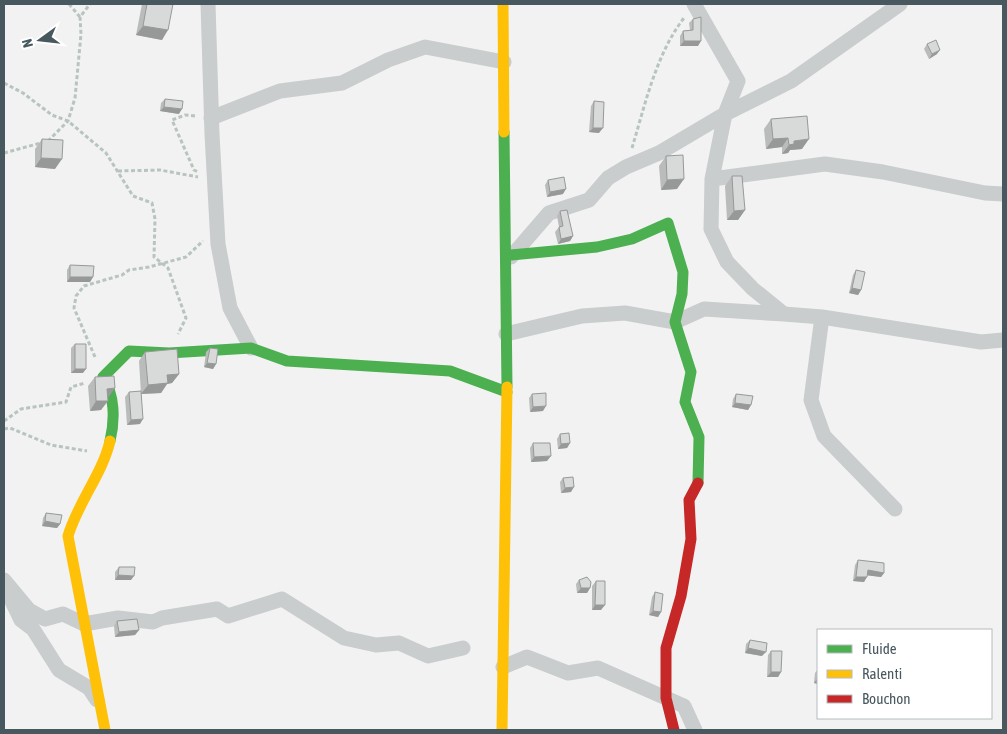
<svg xmlns="http://www.w3.org/2000/svg" width="1007" height="734" viewBox="0 0 1007 734" font-family="'Asap Condensed',sans-serif">
<rect width="100%" height="100%" fill="#f2f2f2"/>
<g fill="none" stroke-linecap="round" stroke-linejoin="round">
<path stroke="#b8c5be" stroke-width="3" stroke-dasharray="4 2.5" stroke-linecap="butt" d="M69,4L80,17
M4,83L23,93L52,115L68,121L106,153L133,196L152,203L155,219L154,257L168,268L186,318L178,334
M195,116L185,115L172,120L194,170L198,172
M632,148C645,105 656,54 684,18
M4,153L48,141L68,121L75,98L81,34L80,17L90,4
M118,171L160,170L198,177
M95,357L74,308L76,296L84,286L122,275L129,270L149,267L186,257L203,241
M4,421L21,409L66,402L71,387L85,383
M4,429L10,428L51,445L87,451"/>
<path stroke="#c9cdcd" stroke-width="15" d="M208,4L212,134L218,244L230,308L251,348
M694,4L738,81L725,114L712,179L711,229L727,262L753,289L784,314L822,317L811,400L824,436L895,509
M211,118L280,91L342,83L388,60L425,47L504,62
M712,179L825,164L883,172L985,193L1003,194
M511,257L549,213L589,200L608,178L626,167L659,153L725,114L791,81L900,4
M822,317L981,342L1003,340
M506,334L582,316L625,313L675,322L704,309L784,314
M4,580L29,610L45,619L63,614L84,624L118,618L153,622L162,618L217,609L228,616L282,599L344,638L376,645L399,643L428,656L463,648
M8,593L21,620L33,629L59,670L89,688L97,700
M503,667L527,657L568,673L598,668L684,706L695,730"/>
<path stroke="#4caf50" stroke-width="11" d="M504,132L507,387
M511,255L597,247L632,239L668,223L683,272L682,294L675,322L691,372L685,402L699,437L698,483
M110,441C115,420 115,395 103,377L129,351L169,353L251,348L287,361L450,371L507,392"/>
<path stroke="#ffc107" stroke-width="11" d="M503,4L504,132
M105,730L68,536C78,502 102,475 110,441
M502,730L507,387"/>
<path stroke="#c62828" stroke-width="11" d="M674,730L666,698V648L681,596L691,539L689,500L698,483"/>
</g>
<path fill="#babbbb" d="M142,4H173L162,40L136,35Z
M693,19L698,46H680V36L683,31L690,30L689,23Z
M927,44L937,54L929,59L924,49Z
M165,99L179,114L160,111L161,103Z
M594,101L599,133L589,132L591,106Z
M771,119L802,149L790,150L788,153L782,154V147L766,149L764,129Z
M42,139L55,169L35,167V149Z
M666,156L677,189L661,190L659,166Z
M732,176L745,210L738,220H727L725,186Z
M548,180L563,194L547,197L545,185Z
M560,211L573,236L570,241L558,244L555,232L559,227L557,216Z
M70,265L93,277L90,282H67V270Z
M856,270L861,290L858,295L849,293L853,275Z
M75,344L83,373H71V348Z
M210,348L216,364L213,369L204,367L206,352Z
M145,352L179,374L172,383L167,384L161,393L141,394L139,361Z
M95,377L108,398L101,410L90,411L88,386Z
M129,392L140,424L127,425L125,397Z
M532,394L543,411L530,412L529,398Z
M736,394L751,405L748,410L732,407L733,399Z
M560,434L570,443L567,448L558,449L557,439Z
M533,443L547,461L531,462L530,448Z
M563,478L571,492L561,493L560,482Z
M46,513L60,524L57,528L42,526L43,518Z
M858,560L884,573L881,577L867,575L864,582L853,581L855,565Z
M119,567L131,580H115V572Z
M579,580L590,588L587,593H577L576,584Z
M596,581L601,610H592V586Z
M655,592L661,612L658,617L649,615L652,597Z
M117,621L139,630L135,635L115,637L114,626Z
M750,640L762,656L745,653L746,644Z
M771,651L781,672L778,677H767L768,655Z
M818,669V684L814,683L815,673Z"/>
<path fill="#979999" d="M143,26L168,30L162,40L136,35Z
M684,41H701L698,46H680Z
M940,50L937,54L929,59L932,54Z
M164,107L182,109L179,114L160,111Z
M593,128H603L599,133L589,132Z
M788,138L782,147L766,149L773,139Z
M809,139L802,149L790,150L788,153L782,154L789,145L794,141Z
M41,158L62,159L55,169L35,167Z
M684,179L677,189L661,190L667,180Z
M566,189L563,194L547,197L550,192Z
M745,210L738,220H727L734,211Z
M573,236L570,241L558,244L561,239Z
M70,277H93L90,282H67Z
M852,288L861,290L858,295L849,293Z
M207,363L216,364L213,369L204,367Z
M75,369H86L83,373H71Z
M179,374L172,383L167,384L161,393L141,394L148,385L167,375Z
M115,388L108,398H101L107,389Z
M96,401H108L101,410L90,411Z
M735,403L751,405L748,410L732,407Z
M546,406L543,411L530,412L533,407Z
M143,419L140,424L127,425L131,420Z
M570,443L567,448L558,449L561,444Z
M551,456L547,461L531,462L534,457Z
M574,487L571,492L561,493L565,488Z
M45,521L60,524L57,528L42,526Z
M868,570L884,573L881,577L864,575Z
M118,575L134,576L131,580H115Z
M856,577H867L864,582L853,581Z
M581,588H590L587,593H577Z
M595,605H605L601,610H592Z
M653,611L661,612L658,617L649,615Z
M139,630L135,635L115,637L119,632Z
M748,648L766,652L762,656L745,653Z
M771,672H781L778,677H767Z
M817,679H818V684L814,683Z"/>
<path fill="#d8dada" stroke="#979999" d="M147,4H173L168,30L143,26Z
M701,17V41H684L683,31L693,30V19Z
M936,40L940,50L932,54L927,44Z
M165,99L183,101L182,109L164,107Z
M594,101L604,102L603,128H593Z
M807,116L809,139L794,141V144L789,145L788,138L773,139L771,119Z
M42,139L63,140L62,159L41,158Z
M683,155L684,179L667,180L666,156Z
M732,176H742L745,210L734,211Z
M564,177L566,189L550,192L548,180Z
M567,210L573,236L561,239L559,227L563,226L560,211Z
M70,265L94,266L93,277H70Z
M856,270L865,272L861,290L852,288Z
M75,344H86V369H75Z
M210,348L218,349L216,364L207,363Z
M177,349L179,374L167,375L168,383L148,385L145,352Z
M114,376L115,388L107,389L108,401H96L95,377Z
M141,391L143,419L131,420L129,392Z
M546,393V406L533,407L532,394Z
M736,394L753,396L751,405L735,403Z
M569,433L570,443L561,444L560,434Z
M533,443H550L551,456L534,457Z
M573,477L574,487L565,488L563,478Z
M46,513L62,515L60,524L45,521Z
M858,560L884,563V573L868,570L867,577H856Z
M119,567H135L134,576L118,575Z
M587,577L591,582L590,588H581L579,580Z
M596,581H605V605H595Z
M655,592L663,594L661,612L653,611Z
M137,619L139,630L119,632L117,621Z
M750,640L767,643L766,652L748,648Z
M771,651H782L781,672H771Z"/>
<rect width="1007" height="734" fill="none" stroke="#48585f" stroke-width="10"/>
<rect x="817" y="629" width="175" height="90" fill="#ffffff" stroke="#b6bcbf"/>
<rect x="827" y="645" width="25" height="8" fill="#4caf50" stroke="#b6bcbf"/>
<text x="862" y="654" font-size="15" fill="#48585f">Fluide</text>
<rect x="827" y="670" width="25" height="8" fill="#ffc107" stroke="#b6bcbf"/>
<text x="862" y="679" font-size="15" fill="#48585f">Ralenti</text>
<rect x="827" y="695" width="25" height="8" fill="#c62828" stroke="#b6bcbf"/>
<text x="862" y="704" font-size="15" fill="#48585f">Bouchon</text>
<g transform="translate(40 40) rotate(255)" stroke="#ffffff" stroke-width="4" paint-order="stroke">
<path d="M0-4L9 19L0 12L-9 19Z" fill="#48585f"/>
<text y="-8" font-size="14" font-weight="bold" text-anchor="middle" fill="#48585f">N</text>
</g>
</svg>
